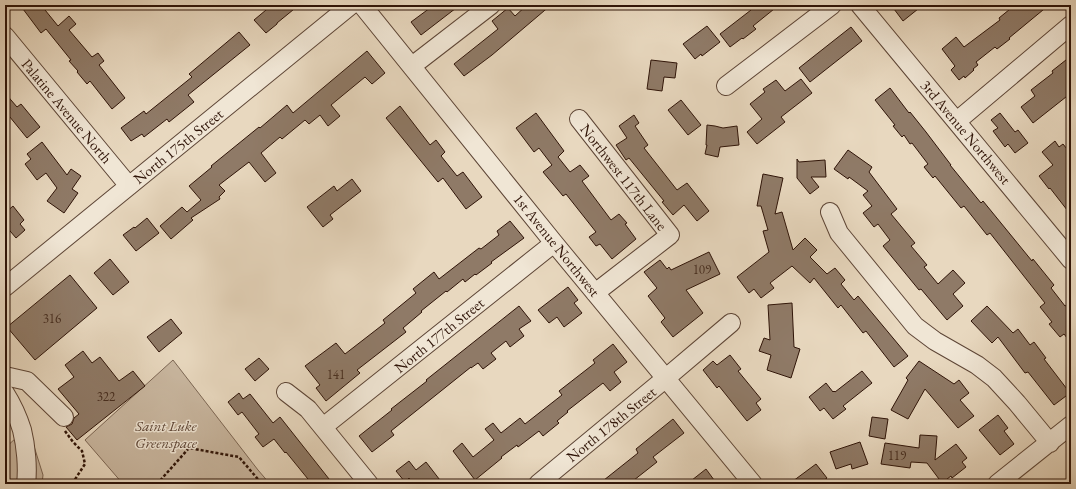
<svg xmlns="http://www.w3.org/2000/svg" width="1076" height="489" viewBox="0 0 1076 489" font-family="'EB Garamond',serif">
<rect width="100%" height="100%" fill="#e8d8bf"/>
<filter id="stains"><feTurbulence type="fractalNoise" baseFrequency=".005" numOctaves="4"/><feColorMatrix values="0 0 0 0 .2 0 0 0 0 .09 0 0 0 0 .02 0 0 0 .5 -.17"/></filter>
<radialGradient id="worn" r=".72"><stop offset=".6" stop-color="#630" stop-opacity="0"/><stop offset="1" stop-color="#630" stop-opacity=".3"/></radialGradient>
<path fill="#c9b7a0" stroke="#7c6654" d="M173,360L258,470L270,484H123L85,440Z
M28,427L43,475L42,484H5V448Z"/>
<path fill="#8f7a67" stroke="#2f1408" d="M20,5H41L58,26L69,16L76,24L69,30L92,57L98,53L104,61L99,65L125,98L112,109L90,81L87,84L77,72L78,71L69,61L71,60L46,29L41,33Z
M272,5H299L277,23V24L266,33L254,20Z
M434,5H460L421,35L411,22Z
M527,5H551L492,55L464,76L454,64L498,29L492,21L508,8L515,16Z
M746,5H779L753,26L756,29L743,39L742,38L730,47L720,34L751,10Z
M891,5H923L903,21Z
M1015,5H1049L1009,38L1010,39L997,49L995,47L976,62L978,65L973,69L974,70L965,78L964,76L959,80L951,70L955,66L942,49L956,37L964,47L1000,20L999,18Z
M707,26L720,42L702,56L701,54L695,59L683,44Z
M851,27L862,41L810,82L799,68Z
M239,32L250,45L188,95L194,102L169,122L167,119L144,137L142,134L131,141L121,128L144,111L146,114L192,77L189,74Z
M367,51L385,73L372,84L365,77L331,105L340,116L328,126L320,115L309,124L305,120L282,139L280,137L261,153L276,173L265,182L249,162L219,185L225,191L219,197L220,199L191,218L193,220L171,239L160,226L182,207L187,212L201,200L189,186L212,167L211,166L259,127L260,128L287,105L293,113Z
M1071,56V93L1033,123L1021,107L1035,96L1031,90L1053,73L1052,71Z
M651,60L677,63L675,78L664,77L662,91L647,89Z
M801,79L812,93L781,117L785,122L757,144L747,132L762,119L750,104L765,92L763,89L776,80L785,91Z
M890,88L909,113L910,112L926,132L951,165H950L981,203L983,201L1032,261L1033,259L1054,285L1051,288L1065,306L1067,305L1071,310V343L1064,334L1060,337L1049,324L1052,322L1040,307L1045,303L990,233L987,235L964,206L961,208L935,176L933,178L924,167L928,164L912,143L910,144L904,135L902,137L893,126L895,125L875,100Z
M5,93L17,107L21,104L40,127L27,138L5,111Z
M681,100L701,125L688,135L668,110Z
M400,106L430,145L436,140L445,152L441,156L457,176L463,172L482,197L466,209L443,178L438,182L386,118Z
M536,113L564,151L558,157L570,172L580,165L589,176L582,181L611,220L619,214L627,223L625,224L636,239L612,259L600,244L596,246L589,237L596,232L566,194L563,196L543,172L552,165L539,148L534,152L516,128Z
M1000,113L1015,132L1018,130L1028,143L1015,153L1008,144L1005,147L993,131L998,128L991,120Z
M634,115L639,123L635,126L648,145L644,148L677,190L687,183L709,211L697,221L684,205L673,215L662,202L664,201L629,158L626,160L616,145L627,138L619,126Z
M707,125L715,126L723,128L737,126L739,145L720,147L718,157L705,154L707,145H706Z
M1055,141L1059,147L1063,144L1071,154V215L1050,188L1049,189L1039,176L1053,165L1042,152Z
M42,142L67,175L71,169L81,176L72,189L78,193L64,213L47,201L57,188L46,173L37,180L25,164L31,159L27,154Z
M848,150L872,167L869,172L897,209L891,214L915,243L911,246L927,265L924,267L938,284L953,270L965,283L953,294L963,306L947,320L921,289L919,290L883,246L890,240L878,224L874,227L863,213L872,206L863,195L868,191L849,177L848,179L834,169Z
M797,159L799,162L825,160L826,177H811L819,187L810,194L797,178Z
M763,174L783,178L775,214L782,212L793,250L805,238L817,250L810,257L827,274L835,268L845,280L841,284L854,300L858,296L908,356L894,367L866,331L863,333L841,305L838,308L814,278L810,283L792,266L770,283L774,288L761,298L754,289L749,293L737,277L769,252L763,231L768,230L761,206H757Z
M352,179L361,191L330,215L333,219L323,227L307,207L334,186L337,191Z
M13,206L24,220L20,224L25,230L16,238L5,225V213Z
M147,218L159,233L136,251L123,235L134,227L135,228Z
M510,221L524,238L491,262L492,263L476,275L475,274L465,282L463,279L447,292L446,291L421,311L422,312L403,328L406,332L357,370L360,373L326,401L316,388L320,385L305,366L336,343L345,354L385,323L383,320L416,293L413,289L434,272L439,279L479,248L481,249L499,235L497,231Z
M709,252L720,274L686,290L703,313L673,337L661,322L665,318L648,296L657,288L644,272L660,260L667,269L669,267L671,270Z
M110,259L129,282L113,295L94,273Z
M70,275L97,308L35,360L7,327Z
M568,287L578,300L574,303L582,313L564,327L557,317L549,323L538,310Z
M792,303L794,347L800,349L791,378L767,370L771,355L759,351L764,338L770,340L768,305Z
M519,306L531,321L519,329L524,336L510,347L506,341L491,353L496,359L483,369L478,363L471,368V367L391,431L394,435L372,452L359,436L392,410L391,409L427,381L426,380Z
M987,306L1013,333L1018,329L1030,345L1034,342L1046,358L1044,359L1070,393L1054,405L1028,372L1025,373L998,337L992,343L971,321Z
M171,319L182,333L159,352L147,337Z
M613,344L627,362L614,372L621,382L610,391L603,383L567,411L568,412L557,421L559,423L543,436L539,431L518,447L517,445L501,457L502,458L475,480L453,451L462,443L473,457L494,440L485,429L493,423L501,433L520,418L525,424L562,395L559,391L595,363L593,360Z
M83,351L92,363L100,357L119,381L133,371L145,386L77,440L66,427L72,424L74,418L79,414L58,389L74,377L65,365Z
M730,355L741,369L738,371L761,399L756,403L761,410L747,421L719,386L717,388L703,370L713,361L717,365Z
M259,358L269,369L255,381L245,369Z
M919,361L954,384L959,380L969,393L960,400L974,416L958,428L925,389L908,419L891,410L908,380L906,378Z
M862,371L872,383L843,406L846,409L833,419L824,408L820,411L809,397L826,383L833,392L834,391L835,392Z
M239,393L243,399L250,394L273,423L280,417L333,484H312L286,452L285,453L274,439L263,447L255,437L259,434L242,412L238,415L228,402Z
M998,415L1008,428L1004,431L1014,444L1000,455L979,430Z
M872,417L888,419L885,439L869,436Z
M673,419L684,433L653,457L657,462L629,484H599L638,453L636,449Z
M920,435L937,436L935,460L956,444L967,458L962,462L966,467L952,478L951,476L942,483L927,463L911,462L910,468L881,464L885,443L919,448Z
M860,442L868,464L852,469L851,464L836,469L830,452Z
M409,461L416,470L426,462L443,484H414L409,478L405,482L396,471Z
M816,464L827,478L819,484H789Z
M706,469L717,484H687Z"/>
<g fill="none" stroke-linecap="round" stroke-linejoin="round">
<defs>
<path id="minor" d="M362,5L554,243L753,484
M860,5L1071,260
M5,36L129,186
M412,66L491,5
M726,86L832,5
M579,119L670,235L595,293
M957,121L1071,25
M830,212L839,233L915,326L935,341L977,365L994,378L1017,403L1050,443
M5,287L351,5
M5,376L27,381L64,417
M286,392L308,409L369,484
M5,393C12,404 18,417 22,430C26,446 28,468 26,484
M323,427L554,243
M538,484L666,378L731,323
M997,484L1071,425"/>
</defs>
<use href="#minor" stroke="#5d4536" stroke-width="20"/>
<path stroke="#2f1408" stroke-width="2.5" stroke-dasharray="3 2" stroke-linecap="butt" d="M65,431L73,442L82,451L85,464L72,484
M157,484L189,448L239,457L262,484"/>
<use href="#minor" stroke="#f0e6d5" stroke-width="18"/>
</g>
<g text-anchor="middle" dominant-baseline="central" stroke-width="3" stroke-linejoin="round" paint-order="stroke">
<g font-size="13" fill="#472e20">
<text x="702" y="269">109</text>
<text x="52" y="318">316</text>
<text x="336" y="374">141</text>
<text x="106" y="396">322</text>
<text x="897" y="455">119</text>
</g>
<g font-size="15" fill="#2f1408" stroke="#f0e6d5">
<text transform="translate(67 111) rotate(50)">Palatine Avenue North</text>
<text transform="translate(966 132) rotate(50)">3rd Avenue Northwest</text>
<text transform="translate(178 146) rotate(-39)">North 175th Street</text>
<text transform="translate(624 177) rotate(52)">Northwest 117th Lane</text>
<text transform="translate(557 245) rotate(51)">1st Avenue Northwest</text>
<text transform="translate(439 335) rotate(-39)">North 177th Street</text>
<text transform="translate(611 424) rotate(-39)">North 178th Street</text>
</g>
<g font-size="15" font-style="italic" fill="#5d4536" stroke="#f0e6d5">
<text x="166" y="425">Saint Luke<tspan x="166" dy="17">Greenspace</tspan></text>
</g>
</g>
<rect width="1076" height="489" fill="none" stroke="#e8d8bf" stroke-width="20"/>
<rect x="6" y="6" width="1064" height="477" fill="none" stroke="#2f1408" stroke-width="2"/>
<rect x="10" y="10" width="1056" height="469" fill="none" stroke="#2f1408"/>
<rect width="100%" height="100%" filter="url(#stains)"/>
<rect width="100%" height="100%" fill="url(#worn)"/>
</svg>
